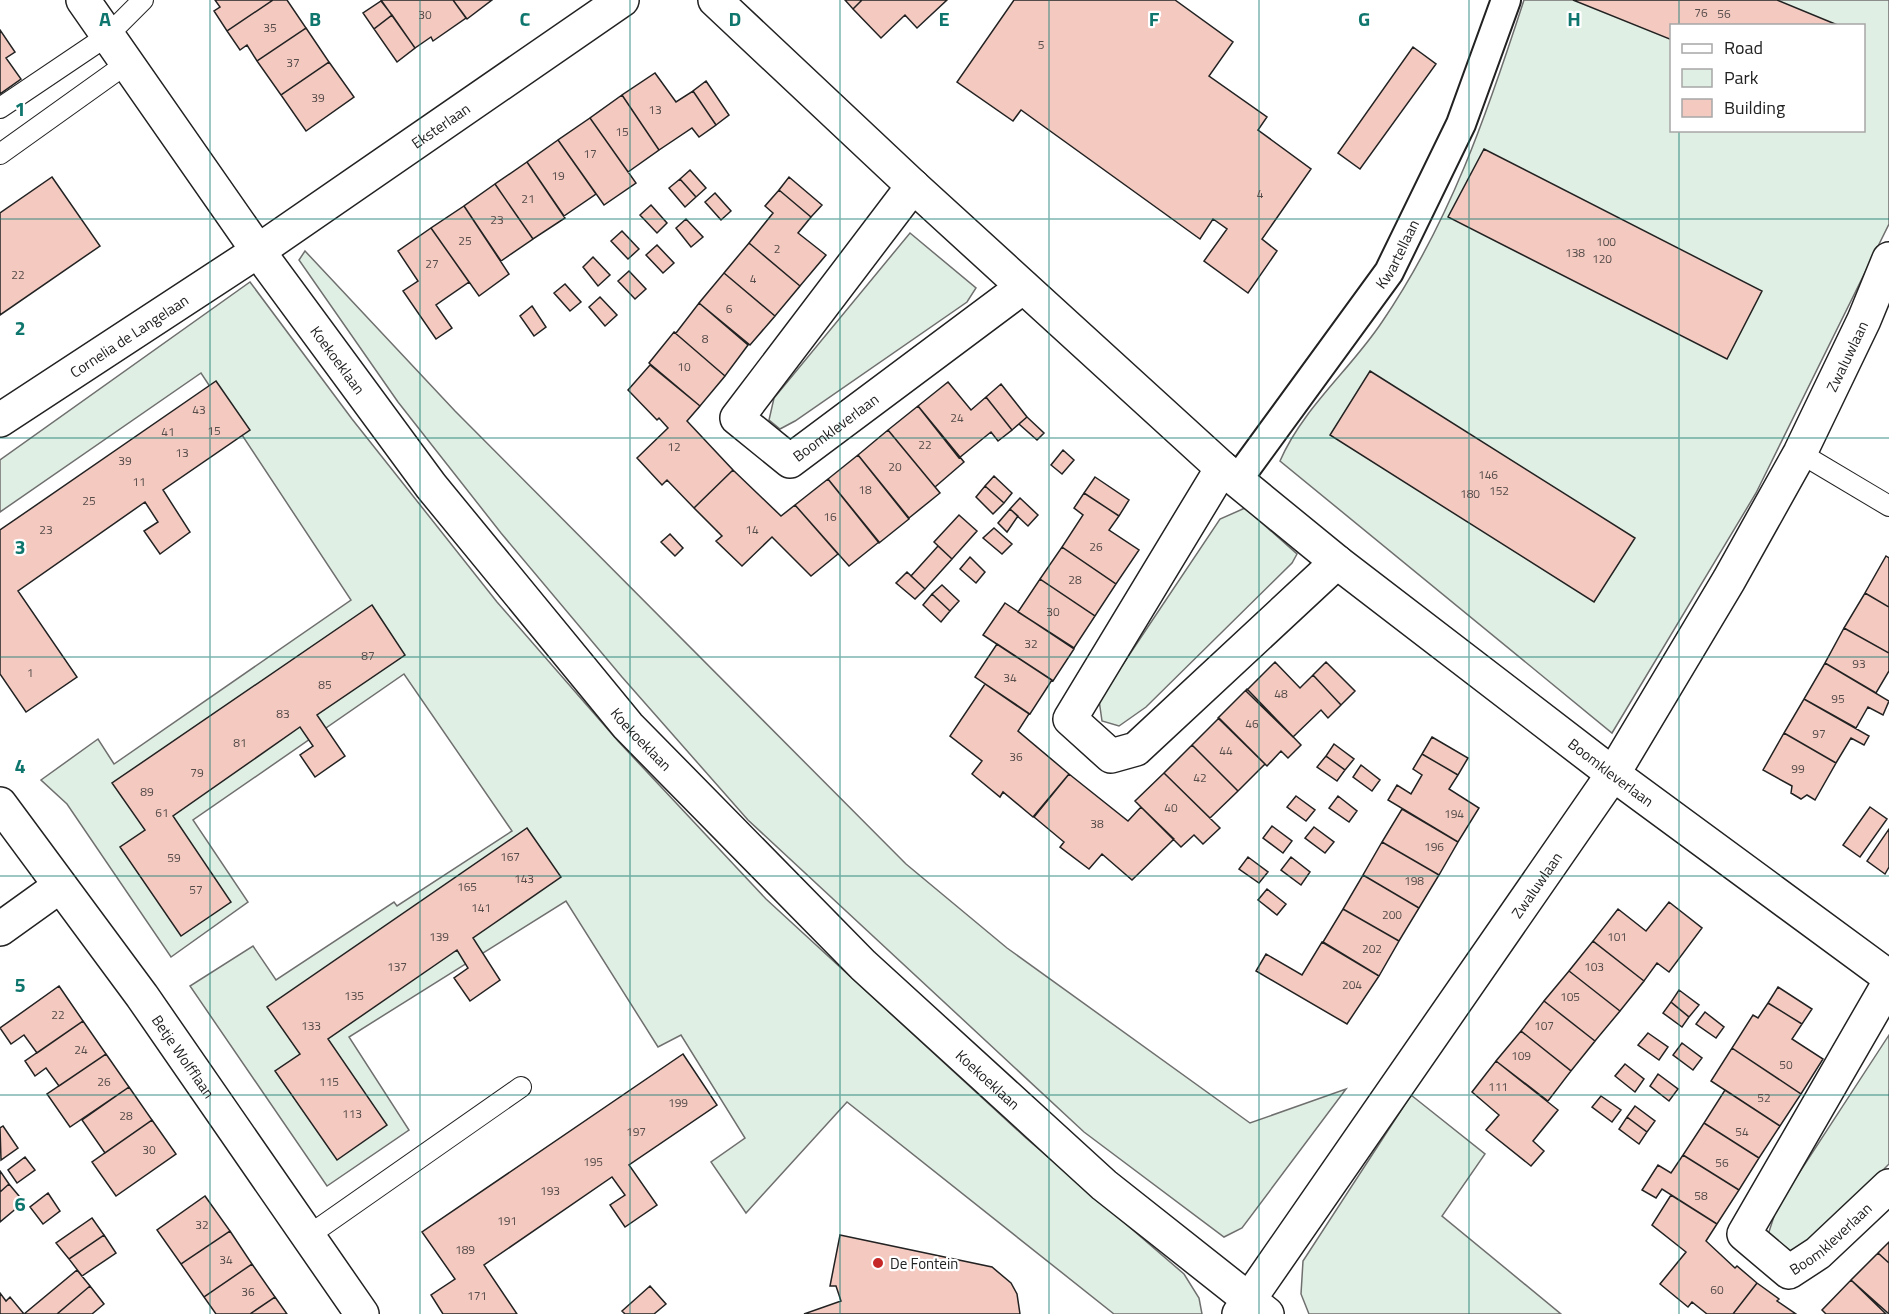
<svg xmlns="http://www.w3.org/2000/svg" width="1889" height="1314" viewBox="0 0 1889 1314" font-family="'Titillium Web',sans-serif">
<rect width="100%" height="100%" fill="#fff"/>
<path fill="#e0efe3" stroke="#6f6f6f" stroke-width="1.5" fill-rule="evenodd" d="M1524,0H1889V224L1756,493L1612,733L1280,461C1303,408 1350,370 1382,322C1450,222 1487,114 1524,0ZM1672,26H1864V130H1672Z
M910,233L976,288L967,302L795,421L780,429L769,420L774,398Z
M305,251L455,411L906,864L1007,948L1250,1123L1346,1089L1242,1228L1224,1237L1084,1132L748,820L622,677L501,533L398,402L299,260Z
M250,282L352,419L497,602L618,741L766,899L1026,1138L1184,1274L1199,1298L1202,1314H1114L847,1102L746,1213L711,1162L745,1138L681,1035L658,1047L566,901L349,1037L409,1130L327,1186L190,986L253,946L276,980L394,902L397,906L512,831L404,674L193,820L248,902L171,957L67,804L41,780L98,739L114,764L351,600L201,373L0,512V460Z
M1245,508L1297,554L1292,563L1146,707L1119,726L1102,721L1099,700L1220,519Z
M1889,1035V1164L1804,1249L1779,1254L1766,1241L1777,1207Z
M1411,1095L1485,1154L1442,1216L1561,1314H1309L1301,1294L1303,1261Z"/>
<path fill="#f3c9c0" stroke="#222" stroke-width="1.5" d="M215,0H273L227,31L214,11L220,7Z
M273,0H287L306,28L257,61L247,45L240,50L227,31Z
M381,0H453L466,18L433,41L431,37L415,48Z
M453,0H492L467,19Z
M845,0H862L853,9Z
M862,0H947L917,28L905,15L881,38L853,9Z
M1014,0H1175L1233,42L1209,76L1267,117L1258,130L1311,169L1262,239L1277,251L1248,293L1204,261L1227,229L1213,219L1200,239L1021,110L1013,121L957,82Z
M1573,0H1777L1840,26H1672V40Z
M381,1L392,15L374,29L363,13Z
M392,15L415,48L397,62L374,29Z
M306,28L329,62L281,95L257,61Z
M0,30L15,52L6,58L21,79L0,94Z
M1413,47L1436,64L1360,169L1338,153Z
M329,62L354,97L306,131L281,95Z
M655,73L676,102L693,91L716,125L699,137L692,128L659,150L622,95Z
M706,81L729,115L716,125L693,91Z
M622,95L659,150L628,172L590,118Z
M590,118L636,183L604,205L558,140Z
M558,140L596,194L564,216L527,162Z
M1484,149L1762,291L1727,359L1448,217Z
M527,162L565,218L533,239L495,184Z
M690,170L706,188L696,197L680,179Z
M52,177L100,246L0,315V213Z
M789,177L822,205L811,217L779,190Z
M680,179L696,197L685,207L669,188Z
M495,184L533,239L501,261L464,206Z
M779,190L811,217L798,233L826,255L800,286L749,243L773,213L765,206Z
M715,193L731,211L721,220L705,202Z
M651,205L667,223L657,233L640,215Z
M464,206L509,274L479,296L431,228Z
M686,219L703,237L691,247L676,228Z
M431,228L469,282L436,305L452,328L436,339L403,291L418,281L398,251Z
M622,231L639,249L628,259L611,241Z
M749,243L800,286L775,316L724,273Z
M657,245L674,263L663,273L646,255Z
M593,257L610,275L598,286L583,267Z
M629,271L646,289L635,299L618,281Z
M724,273L775,316L750,345L699,303Z
M565,284L581,302L570,311L554,293Z
M600,297L617,315L605,326L589,307Z
M699,303L748,345L725,376L674,332L676,333Z
M532,306L546,327L534,336L520,316Z
M674,332L725,376L700,406L649,363Z
M650,365L700,406L687,421L733,470L694,508L667,480L662,485L637,458L668,428L659,418L657,420L628,390Z
M1370,371L1635,538L1594,602L1330,435Z
M216,381L250,430L163,490L190,532L160,554L144,531L158,522L145,502L18,591L77,677L26,712L0,674V530Z
M948,382L971,410L986,397L1012,430L998,441L991,432L959,458L918,406Z
M1001,384L1027,417L1012,430L986,397Z
M918,406L964,462L935,487L888,430Z
M1027,417L1044,433L1037,440L1019,424Z
M888,430L940,493L909,518L858,455Z
M1063,450L1074,460L1062,474L1051,465Z
M858,455L909,519L879,543L828,479Z
M733,470L781,516L795,505L838,554L811,576L772,537L742,566L716,541L722,536L694,508Z
M994,476L1012,493L1004,503L985,486Z
M1095,477L1129,500L1119,516L1084,493Z
M828,479L879,542L849,566L795,505Z
M985,486L1004,503L993,514L976,497Z
M1084,493L1119,516L1109,530L1139,550L1116,584L1062,547L1083,515L1074,508Z
M1020,498L1038,515L1028,526L1010,509Z
M1010,509L1018,516L1007,532L998,523Z
M959,515L977,531L952,559L934,542Z
M994,528L1012,544L1002,554L983,538Z
M670,534L683,548L675,556L661,542Z
M938,546L952,559L925,589L911,576Z
M1062,547L1116,584L1095,616L1040,579Z
M1886,556L1889,558V607L1865,593Z
M970,557L985,572L976,583L960,569Z
M907,572L925,589L915,599L896,583Z
M1040,579L1095,616L1074,648L1018,612Z
M942,585L959,601L950,611L932,594Z
M1865,593L1889,607V653L1844,628Z
M932,594L950,611L941,622L923,605Z
M1005,603L1074,649L1053,681L983,635Z
M372,605L405,655L317,715L345,756L315,777L300,755L313,746L300,727L173,816L231,902L181,936L120,847L145,830L112,783Z
M1844,628L1889,653V671L1876,693L1825,663Z
M997,644L1052,680L1030,714L975,677Z
M1275,662L1300,688L1313,675L1341,705L1328,718L1321,710L1293,737L1246,691Z
M1326,662L1355,691L1341,705L1313,675Z
M1825,663L1889,701L1883,715L1868,707L1856,728L1804,699Z
M985,684L1029,714L1018,731L1069,774L1033,817L1003,792L1000,797L972,774L982,761L950,736Z
M1247,689L1301,745L1288,758L1281,751L1267,766L1218,718Z
M1804,699L1869,736L1864,745L1851,738L1836,763L1784,733Z
M1219,718L1265,764L1238,791L1192,745Z
M1784,733L1836,763L1815,800L1807,795L1801,799L1791,793L1792,786L1763,770Z
M1432,737L1468,758L1458,775L1422,754Z
M1334,744L1354,759L1345,770L1326,756Z
M1192,745L1238,791L1210,818L1164,773Z
M1422,754L1458,775L1449,789L1479,808L1458,842L1388,800L1397,785L1411,794L1422,775L1413,769Z
M1326,756L1345,770L1337,781L1317,767Z
M1361,765L1380,780L1372,791L1353,777Z
M1164,773L1220,828L1203,844L1194,835L1181,847L1135,801Z
M1069,774L1128,821L1141,807L1174,839L1132,880L1102,854L1089,869L1060,847L1064,842L1034,817Z
M1296,796L1315,810L1306,821L1287,807Z
M1338,796L1357,811L1349,822L1329,808Z
M1870,807L1887,819L1860,857L1843,845Z
M1402,809L1458,842L1439,875L1382,842Z
M1272,826L1292,841L1283,853L1263,838Z
M1314,827L1334,842L1325,853L1305,838Z
M527,828L561,877L473,938L500,980L470,1001L454,978L468,968L457,950L328,1039L387,1125L337,1160L275,1071L300,1054L267,1007Z
M1889,829V867L1885,874L1867,861Z
M1382,842L1439,875L1419,908L1363,875Z
M1248,857L1268,872L1259,883L1239,869Z
M1291,857L1310,872L1301,885L1281,870Z
M1363,875L1419,908L1399,941L1343,909Z
M1267,889L1286,904L1277,915L1258,900Z
M1669,902L1702,928L1669,972L1657,963L1644,981L1593,941L1618,909L1646,931Z
M1343,909L1399,941L1379,976L1323,942Z
M1593,941L1644,981L1620,1011L1569,971Z
M1322,942L1379,976L1347,1024L1256,971L1266,954L1302,975Z
M1569,971L1620,1011L1595,1041L1544,1001Z
M59,986L83,1021L37,1053L24,1035L11,1044L0,1028Z
M1778,987L1812,1009L1802,1024L1768,1003Z
M1679,990L1699,1005L1689,1017L1671,1002Z
M1544,1001L1595,1041L1571,1071L1521,1031Z
M1671,1002L1689,1017L1682,1027L1663,1013Z
M1768,1003L1802,1024L1792,1039L1823,1059L1801,1094L1732,1048L1753,1015L1758,1018Z
M1705,1012L1724,1027L1716,1038L1696,1024Z
M83,1021L106,1054L59,1086L46,1068L35,1076L25,1061Z
M1521,1031L1571,1071L1548,1101L1496,1061Z
M1648,1033L1668,1047L1659,1060L1638,1045Z
M1682,1043L1702,1058L1693,1070L1673,1055Z
M1732,1048L1801,1094L1780,1126L1711,1081Z
M106,1054L129,1087L70,1127L47,1094Z
M683,1054L717,1105L629,1165L657,1205L625,1227L610,1205L625,1195L612,1177L484,1265L517,1314H443L431,1295L455,1279L422,1232Z
M1496,1061L1558,1110L1533,1141L1544,1151L1531,1166L1486,1130L1499,1115L1472,1092Z
M1625,1064L1644,1079L1635,1092L1615,1076Z
M1658,1074L1678,1089L1669,1101L1650,1086Z
M129,1087L152,1120L105,1153L82,1120Z
M1725,1090L1780,1126L1759,1158L1704,1123Z
M1601,1096L1621,1110L1612,1122L1592,1107Z
M1635,1106L1655,1121L1647,1132L1627,1117Z
M1627,1117L1647,1132L1639,1144L1619,1129Z
M152,1120L176,1154L116,1196L92,1162Z
M1704,1123L1759,1158L1739,1190L1683,1155Z
M3,1126L18,1148L1,1160L0,1128Z
M1683,1155L1739,1190L1717,1224L1662,1189L1656,1198L1642,1190L1658,1165L1671,1173Z
M25,1157L35,1170L17,1183L8,1170Z
M0,1171L9,1184L0,1192Z
M9,1184L24,1202L0,1222V1192Z
M48,1193L60,1211L43,1224L30,1207Z
M1671,1195L1717,1224L1706,1241L1735,1268L1737,1266L1757,1283L1733,1314H1707L1692,1302L1688,1307L1660,1284L1686,1252L1652,1225Z
M205,1196L230,1231L181,1264L157,1230Z
M92,1218L104,1235L69,1259L56,1243Z
M230,1231L252,1264L204,1297L181,1264Z
M104,1235L116,1253L82,1276L69,1259Z
M840,1235L992,1267L1011,1283L1017,1294L1020,1314H804L841,1301L836,1286H830Z
M1889,1242V1263L1878,1253Z
M1878,1253L1889,1263V1314L1851,1280Z
M252,1264L275,1297L250,1314H216L204,1297Z
M77,1270L90,1286L57,1314H0V1293L6,1301L10,1297L24,1314Z
M1851,1280L1886,1314H1826L1822,1310Z
M1757,1283L1779,1299L1777,1301L1796,1314H1733Z
M90,1286L104,1304L92,1314H57Z
M650,1286L666,1304L654,1314H625L622,1311Z
M275,1297L287,1314H250Z"/>
<g fill="none" stroke-linecap="round" stroke-linejoin="round">
<defs>
<path id="service" d="M0,108L107,36L143,0
M0,154L126,64
M1800,453L1889,506
M308,1236L521,1087"/>
<g id="pedestrian">
<path id="s1" d="M1238,479L1389,272L1461,124L1506,0"/>
</g>
<g id="minor">
<path id="s2" d="M715,0L913,186L1222,468L1337,562L1613,774L1889,977"/>
<path id="s3" d="M913,186L737,418L790,461L1023,287"/>
<path id="s4" d="M0,420L258,251L622,0"/>
<path d="M1222,468L1070,719L1111,756L1136,749L1337,562"/>
<path id="s5" d="M0,804L142,996L362,1314"/>
<path d="M0,929L60,886"/>
<path id="s6" d="M1889,983L1744,1234L1789,1272L1818,1253L1889,1186"/>
<path id="s7" d="M1239,1314L1613,774L1729,580L1800,453L1864,320L1889,259"/>
</g>
<g id="tertiary">
<path id="s8" d="M83,0L258,251L431,486L628,726L863,965L1104,1185L1267,1314"/>
</g>
</defs>
<use href="#service" stroke="#222" stroke-width="22"/>
<use href="#pedestrian" stroke="#222" stroke-width="32"/>
<use href="#minor" stroke="#222" stroke-width="36"/>
<use href="#tertiary" stroke="#222" stroke-width="36"/>
<use href="#service" stroke="#fff" stroke-width="20"/>
<use href="#pedestrian" stroke="#fff" stroke-width="28"/>
<use href="#minor" stroke="#fff" stroke-width="33"/>
<use href="#tertiary" stroke="#fff" stroke-width="33"/>
</g>
<path fill="none" stroke="#0f766e" stroke-width="1.5" stroke-opacity="0.55" d="M210,0V1314M420,0V1314M630,0V1314M840,0V1314M1049,0V1314M1259,0V1314M1469,0V1314M1679,0V26M1679,130V1314M0,219H1889M0,438H1889M0,657H1889M0,876H1889M0,1095H1889"/>
<circle fill="#c62828" stroke="#fff" stroke-width="2" cx="878" cy="1263" r="6"/>
<g text-anchor="middle" dominant-baseline="central" stroke-width="4.5" stroke-linejoin="round" paint-order="stroke">
<g font-size="12" fill="#564c4a">
<text x="1701" y="12">76</text>
<text x="1724" y="13">56</text>
<text x="425" y="14">30</text>
<text x="270" y="27">35</text>
<text x="1041" y="44">5</text>
<text x="293" y="62">37</text>
<text x="318" y="97">39</text>
<text x="655" y="109">13</text>
<text x="622" y="131">15</text>
<text x="590" y="153">17</text>
<text x="558" y="175">19</text>
<text x="1260" y="193">4</text>
<text x="528" y="198">21</text>
<text x="497" y="219">23</text>
<text x="465" y="240">25</text>
<text x="1606" y="241">100</text>
<text x="777" y="248">2</text>
<text x="1575" y="252">138</text>
<text x="1602" y="258">120</text>
<text x="432" y="263">27</text>
<text x="18" y="274">22</text>
<text x="753" y="278">4</text>
<text x="729" y="308">6</text>
<text x="705" y="338">8</text>
<text x="684" y="366">10</text>
<text x="199" y="409">43</text>
<text x="957" y="417">24</text>
<text x="214" y="430">15</text>
<text x="168" y="431">41</text>
<text x="925" y="444">22</text>
<text x="674" y="446">12</text>
<text x="182" y="452">13</text>
<text x="125" y="460">39</text>
<text x="895" y="466">20</text>
<text x="1488" y="474">146</text>
<text x="139" y="481">11</text>
<text x="865" y="489">18</text>
<text x="1499" y="490">152</text>
<text x="1470" y="493">180</text>
<text x="89" y="500">25</text>
<text x="830" y="516">16</text>
<text x="46" y="529">23</text>
<text x="752" y="529">14</text>
<text x="1096" y="546">26</text>
<text x="1075" y="579">28</text>
<text x="1053" y="611">30</text>
<text x="1031" y="643">32</text>
<text x="368" y="655">87</text>
<text x="1859" y="663">93</text>
<text x="30" y="672">1</text>
<text x="1010" y="677">34</text>
<text x="325" y="684">85</text>
<text x="1281" y="693">48</text>
<text x="1838" y="698">95</text>
<text x="283" y="713">83</text>
<text x="1252" y="723">46</text>
<text x="1819" y="733">97</text>
<text x="240" y="742">81</text>
<text x="1226" y="750">44</text>
<text x="1016" y="756">36</text>
<text x="1798" y="768">99</text>
<text x="197" y="772">79</text>
<text x="1200" y="777">42</text>
<text x="147" y="791">89</text>
<text x="1171" y="807">40</text>
<text x="162" y="812">61</text>
<text x="1454" y="813">194</text>
<text x="1097" y="823">38</text>
<text x="1434" y="846">196</text>
<text x="510" y="856">167</text>
<text x="174" y="857">59</text>
<text x="524" y="878">143</text>
<text x="1414" y="880">198</text>
<text x="467" y="886">165</text>
<text x="196" y="889">57</text>
<text x="481" y="907">141</text>
<text x="1392" y="914">200</text>
<text x="439" y="936">139</text>
<text x="1617" y="936">101</text>
<text x="1372" y="948">202</text>
<text x="397" y="966">137</text>
<text x="1594" y="966">103</text>
<text x="1352" y="984">204</text>
<text x="354" y="995">135</text>
<text x="1570" y="996">105</text>
<text x="58" y="1014">22</text>
<text x="311" y="1025">133</text>
<text x="1544" y="1025">107</text>
<text x="81" y="1049">24</text>
<text x="1521" y="1055">109</text>
<text x="1786" y="1064">50</text>
<text x="104" y="1081">26</text>
<text x="329" y="1081">115</text>
<text x="1498" y="1086">111</text>
<text x="1764" y="1097">52</text>
<text x="678" y="1102">199</text>
<text x="352" y="1113">113</text>
<text x="126" y="1115">28</text>
<text x="636" y="1131">197</text>
<text x="1742" y="1131">54</text>
<text x="149" y="1149">30</text>
<text x="593" y="1161">195</text>
<text x="1722" y="1162">56</text>
<text x="550" y="1190">193</text>
<text x="1701" y="1195">58</text>
<text x="507" y="1220">191</text>
<text x="202" y="1224">32</text>
<text x="465" y="1249">189</text>
<text x="226" y="1259">34</text>
<text x="1717" y="1289">60</text>
<text x="248" y="1291">36</text>
<text x="477" y="1295">171</text>
</g>
<g font-size="15" fill="#222" stroke="#fff">
<text stroke="none"><textPath href="#s4" startOffset="530">Eksterlaan</textPath></text>
<text stroke="none"><textPath href="#s1" startOffset="276">Kwartellaan</textPath></text>
<text stroke="none"><textPath href="#s4" startOffset="154">Cornelia de Langelaan</textPath></text>
<text stroke="none"><textPath href="#s7" startOffset="1136">Zwaluwlaan</textPath></text>
<text stroke="none"><textPath href="#s8" startOffset="441">Koekoeklaan</textPath></text>
<text stroke="none"><textPath href="#s3" startOffset="416">Boomkleverlaan</textPath></text>
<text stroke="none"><textPath href="#s8" startOffset="927">Koekoeklaan</textPath></text>
<text stroke="none"><textPath href="#s2" startOffset="1184">Boomkleverlaan</textPath></text>
<text stroke="none"><textPath href="#s7" startOffset="522">Zwaluwlaan</textPath></text>
<text stroke="none"><textPath href="#s5" startOffset="312">Betje Wolfflaan</textPath></text>
<text stroke="none"><textPath href="#s8" startOffset="1413">Koekoeklaan</textPath></text>
<text stroke="none"><textPath href="#s6" startOffset="402">Boomkleverlaan</textPath></text>
</g>
<g font-size="15" fill="#222" stroke="#fff" text-anchor="start">
<text x="890" y="1263">De Fontein</text>
</g>
</g>
<g font-size="20" text-anchor="middle" font-weight="bold" fill="#0f766e" stroke="#fff" stroke-width="4.5" stroke-linejoin="round" paint-order="stroke">
<text x="105" y="26">A</text>
<text x="315" y="26">B</text>
<text x="525" y="26">C</text>
<text x="735" y="26">D</text>
<text x="944" y="26">E</text>
<text x="1154" y="26">F</text>
<text x="1364" y="26">G</text>
<text x="1574" y="26">H</text>
<text x="20" y="116">1</text>
<text x="20" y="335">2</text>
<text x="20" y="554">3</text>
<text x="20" y="773">4</text>
<text x="20" y="992">5</text>
<text x="20" y="1211">6</text>
</g>
<rect x="1670" y="24" width="195" height="108" fill="#ffffff" stroke="#a7a7a7" stroke-width="1.5"/>
<rect x="1682" y="44" width="30" height="9" fill="#ffffff" stroke="#a7a7a7" stroke-width="1.5"/>
<text x="1724" y="54" font-size="18" fill="#222222">Road</text>
<rect x="1682" y="69" width="30" height="18" fill="#e0efe3" stroke="#a7a7a7" stroke-width="1.5"/>
<text x="1724" y="84" font-size="18" fill="#222222">Park</text>
<rect x="1682" y="99" width="30" height="18" fill="#f3c9c0" stroke="#a7a7a7" stroke-width="1.5"/>
<text x="1724" y="114" font-size="18" fill="#222222">Building</text>
</svg>
